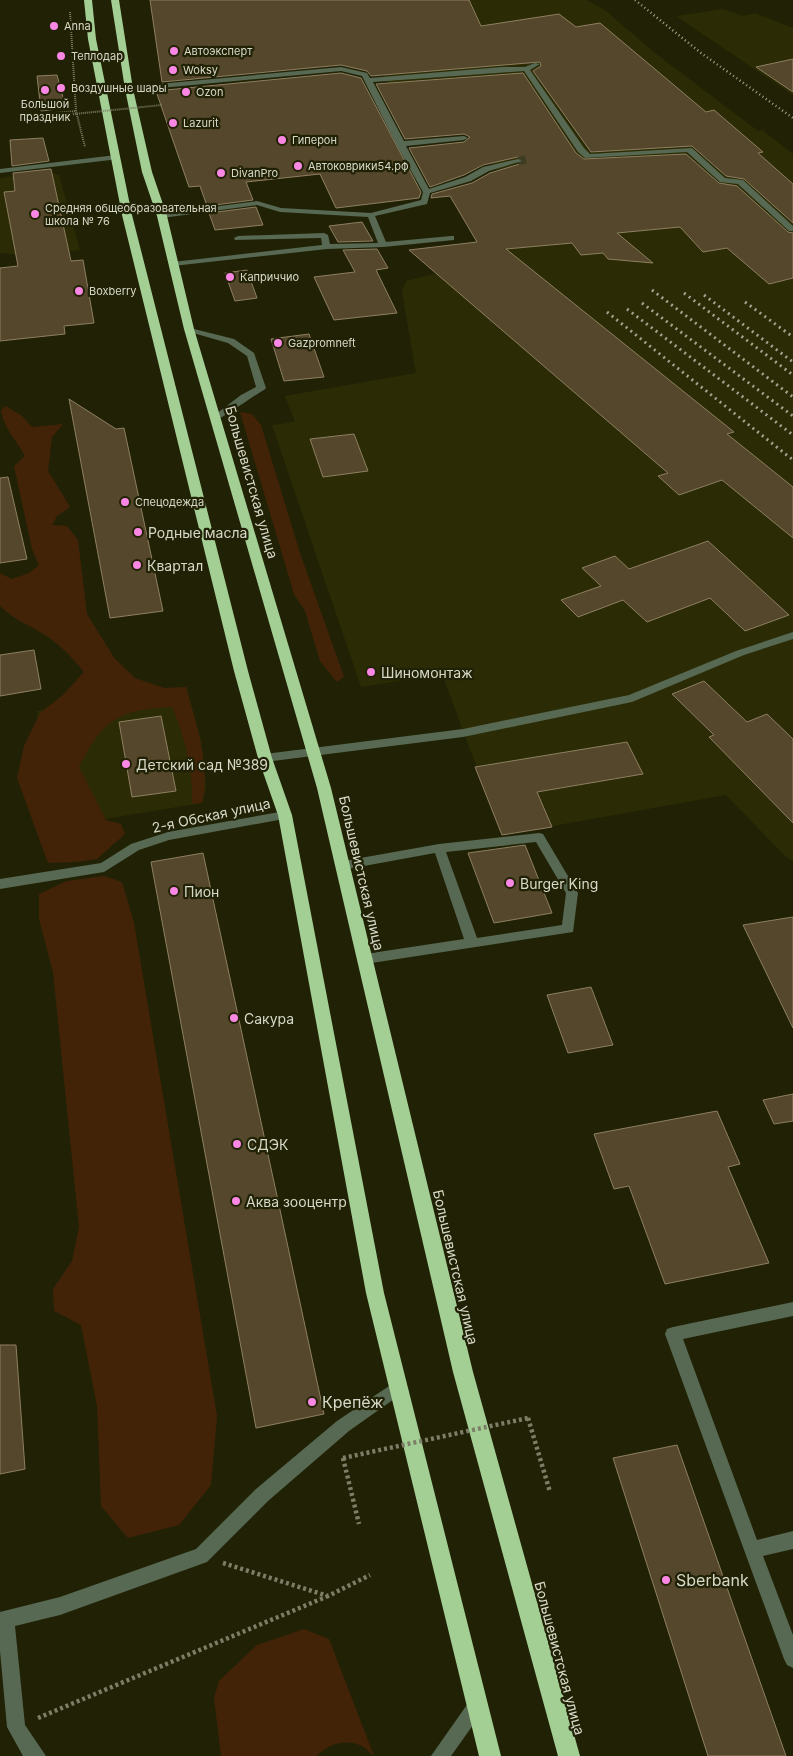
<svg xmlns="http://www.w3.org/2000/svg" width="793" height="1756" viewBox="0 0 793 1756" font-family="Inter,sans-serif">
<rect width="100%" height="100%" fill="#212205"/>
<path fill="#2b2c05" d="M150,0H587L606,11L655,53L758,131L762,130L793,154V861L786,857L726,795L502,835L442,674L361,687L272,425L295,422L285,396L416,373L402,292L406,281L488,260L452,199L507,181L467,133L419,136L387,82L380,66L351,69L347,62Z
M723,9L743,16L755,13L793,28V95L676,16Z
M47,172L59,175L80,250L27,256L0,253V178Z
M186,687L201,740L206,787L202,803L61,826L37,711Z"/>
<path fill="#432308" d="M6,406L22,416L32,427L63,424L52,437L48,471L70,507L57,516L52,525L67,526L78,540L87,614L115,659L135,678L164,688L186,687C196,724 211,765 202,803L192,804C193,768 186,741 172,707C119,709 102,720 79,767L106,820L121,824L125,834L97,859L76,862L48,863L17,778L24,746L40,713L63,695L84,672C72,657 57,641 40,632C25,623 12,618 0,606V573L12,579L29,573L39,565L32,549L14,466L25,456C16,439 4,429 1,410Z
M240,412L252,414L261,425L300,553L344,677L337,682L320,661L305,611L294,594Z
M104,876L122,882L134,923L217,1416L211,1485L179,1525L128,1538L101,1506L97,1406L81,1325L54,1311L53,1289L72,1261L79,1227L53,972L39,919V894L67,881Z
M304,1629L329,1639L374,1756C370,1754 367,1748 362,1746C346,1739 329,1743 317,1756H221L214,1698L219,1681L257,1645Z"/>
<path fill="#55472b" stroke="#8e7f61" d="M150,0H469L481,26L559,14L576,27L600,23L706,112L714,110L763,152L758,153L793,184V223L744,179L726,176L692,146L591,152L533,71L541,66L540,62L371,76L367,71L341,65L162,82Z
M793,59V92L756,67Z
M341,73L361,78L421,192L419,198L336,208L320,174L246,182L253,200L207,206L200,186L189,187L156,91Z
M523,73L576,153L584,159L686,154L719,183L737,186L788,232L793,233V278L769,284L727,248L703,252L680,227L617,233L653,263L608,259L603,253L581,255L572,243L506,249L734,432L727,434L793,487V538L722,480L679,495L658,476L668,473L409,250L477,242L450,196L431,198L432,194L472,183L490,173L523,163L524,160L518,157L483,165L464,175L430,187L409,148L464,142L470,137L464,134L405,139L376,84Z
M57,75L66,108L41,111L37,76Z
M43,138L49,161L12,166L10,140Z
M51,169L71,261L83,260L94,323L64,326L65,334L0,341V268L18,266L4,192L15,191L13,173Z
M256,207L263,225L215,230L209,213Z
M362,222L373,241L338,242L329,226Z
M377,249L388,268L376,270L397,313L334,320L314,277L355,272L343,250Z
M247,270L257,298L235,301L225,273Z
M309,334L324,377L284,381L271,339Z
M69,399L116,429L124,428L163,611L110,618Z
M354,434L368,471L323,477L310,439Z
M8,477L27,559L0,563V478Z
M708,541L789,615L745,631L710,598L647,622L623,600L578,617L561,600L601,586L582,568L615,556L629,569Z
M34,650L41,689L0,696V655Z
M704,681L747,722L767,714L793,739V823L709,737L714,735L672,694Z
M161,716L176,791L132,797L119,722Z
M627,742L643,774L537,792L552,827L502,835L475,767Z
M525,845L552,913L494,923L468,853Z
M203,853L324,1414L256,1428L151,862Z
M793,917V1028L743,925Z
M591,987L613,1045L568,1053L547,995Z
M793,1094V1121L774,1124L763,1100Z
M717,1111L740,1164L728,1167L769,1263L665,1284L629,1186L614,1189L594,1134Z
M0,1345H16L25,1469L0,1474Z
M677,1445L786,1756H708L613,1458Z"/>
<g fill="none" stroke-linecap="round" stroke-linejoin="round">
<path stroke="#3c3d22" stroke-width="8" stroke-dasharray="8 4" stroke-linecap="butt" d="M518,161L529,159"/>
<path stroke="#7d7e67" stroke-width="2" stroke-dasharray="1 1" stroke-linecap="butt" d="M70,12L76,111L85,147
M45,117V114L76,111"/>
<path stroke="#7d7e67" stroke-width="4.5" stroke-dasharray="3 3" stroke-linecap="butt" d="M528,1418L550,1492
M343,1458L359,1524
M223,1563L328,1596L370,1575
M38,1718L328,1596"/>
<path fill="#576952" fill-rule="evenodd" d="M535,63L540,64L530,70L584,148L590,154L692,148L725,178L743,180L793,226V231H789L738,184L720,182L687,152L585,158L578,152L524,71L373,82L404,141L464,136L468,138L464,140L406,146L429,189L465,177L483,167L518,159L522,161L489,171L471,181L430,193L427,204L375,216L386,242L451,236H454V240L383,247L327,249L173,266L169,264L173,262L322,245L321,238L235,240L234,238L238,236L324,233L328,235L330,244L378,243L368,217L280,212L257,205L162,218L158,216L159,214L257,201L281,208L371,213L421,200L423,192L396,144L362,76L341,71L129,91L125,89L126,87L341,67L367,73L370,78L502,67H525Z
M116,155L120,157L119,159L0,173V169Z
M186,327L234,339L254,353L266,388L264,390C254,395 219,422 212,421V417L241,395L256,387L247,356L228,343L186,331Z
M793,632V639L744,655L632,702L463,737L265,762L259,758L265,754L463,729L629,695L736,651Z
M285,811L289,812L291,815L289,818L169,840L139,850L104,872L0,889V879L101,863L131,844L168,832Z
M539,833L543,834L578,893L573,932L365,964L360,963L358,959L360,955L365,954L464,939L435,853L342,870L338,868L336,865L338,862L439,844ZM536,842L566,893L562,925L477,938L446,852Z
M793,1302V1316L683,1339L757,1540L793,1531V1549L763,1556L793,1635V1668L787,1665L784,1659L665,1334L667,1329L673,1327Z
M398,1380L404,1382L406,1387L404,1392L349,1431L268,1501L207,1562L60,1615L15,1626L25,1725L46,1756H23L7,1727L0,1651V1612L60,1597L196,1549L256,1489L337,1421Z
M477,1696L483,1699L486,1705L483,1711L451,1756H431L471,1699Z"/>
<path fill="#a3cf95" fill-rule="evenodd" d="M84,0H92L96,39L132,215L248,671L272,758L292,815L384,1293L501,1756H479L366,1293L278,815L258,758L234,671L122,215L88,39Z
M111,0H119L133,89L152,172L167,216L194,329L331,788L473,1372L580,1756H558L453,1372L317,788L184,329L157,216L142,172L125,89Z"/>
<path stroke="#a1a38f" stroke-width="2.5" stroke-dasharray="1 3" stroke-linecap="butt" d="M635,0L701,53L793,118"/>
<path stroke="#a1a38f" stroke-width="3" stroke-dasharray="2 4" stroke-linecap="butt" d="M652,290L793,397
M684,293L793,375
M704,295L793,362
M745,302L793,337
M642,303L793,416
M627,309L793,435
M607,312L793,460"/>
<path stroke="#7d7e67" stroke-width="2" stroke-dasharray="1 1" stroke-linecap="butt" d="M45,117L162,105"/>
<path stroke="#7d7e67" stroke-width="4.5" stroke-dasharray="3 3" stroke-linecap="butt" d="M343,1458L528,1418"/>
</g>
<g fill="#fb87e5" stroke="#212205" stroke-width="2">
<circle cx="54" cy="26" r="5"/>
<circle cx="174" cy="51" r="5"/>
<circle cx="61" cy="56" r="5"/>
<circle cx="173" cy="70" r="5"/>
<circle cx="61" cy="88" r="5"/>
<circle cx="45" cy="90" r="5"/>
<circle cx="186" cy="92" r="5"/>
<circle cx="173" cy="123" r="5"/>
<circle cx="282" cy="140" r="5"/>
<circle cx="298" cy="166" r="5"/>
<circle cx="221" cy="173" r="5"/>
<circle cx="35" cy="214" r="5"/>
<circle cx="230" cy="277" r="5"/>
<circle cx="79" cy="291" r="5"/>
<circle cx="278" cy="343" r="5"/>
<circle cx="125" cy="502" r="5"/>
<circle cx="138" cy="532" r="5"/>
<circle cx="137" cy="565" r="5"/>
<circle cx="371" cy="672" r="5"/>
<circle cx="126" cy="764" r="5"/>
<circle cx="510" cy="883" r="5"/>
<circle cx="174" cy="891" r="5"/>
<circle cx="234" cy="1018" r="5"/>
<circle cx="237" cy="1144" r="5"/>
<circle cx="236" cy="1201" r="5"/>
<circle cx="312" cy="1402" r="5"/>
<circle cx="666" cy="1580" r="5"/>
</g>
<g text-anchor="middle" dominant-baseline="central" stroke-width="4.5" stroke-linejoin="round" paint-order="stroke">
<g font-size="11" fill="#d7d9c8" stroke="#212205" text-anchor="start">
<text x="64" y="26">Anna</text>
<text x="184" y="51">Автоэксперт</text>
<text x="71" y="56">Теплодар</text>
<text x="183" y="70">Woksy</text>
<text x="71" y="88">Воздушные шары</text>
<text x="196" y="92">Ozon</text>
<text x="45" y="104" text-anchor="middle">Большой<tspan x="45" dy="13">праздник</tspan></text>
<text x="183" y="123">Lazurit</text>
<text x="292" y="140">Гиперон</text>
<text x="308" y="166">Автоковрики54.рф</text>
<text x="231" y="173">DivanPro</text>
<text x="45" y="208">Средняя общеобразовательная<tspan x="45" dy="13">школа № 76</tspan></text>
<text x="240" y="277">Каприччио</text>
<text x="89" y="291">Boxberry</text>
<text x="288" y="343">Gazpromneft</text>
<text x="135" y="502">Спецодежда</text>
</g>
<g font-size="14" fill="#d7d9c8" stroke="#212205">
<text transform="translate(252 482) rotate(74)">Большевистская улица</text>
<text transform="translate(211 815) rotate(-12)">2-я Обская улица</text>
<text transform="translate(362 873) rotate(77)">Большевистская улица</text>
<text transform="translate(456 1267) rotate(77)">Большевистская улица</text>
<text transform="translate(560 1658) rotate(75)">Большевистская улица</text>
</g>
<g font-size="14" fill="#d7d9c8" stroke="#212205" text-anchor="start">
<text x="148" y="532">Родные масла</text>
<text x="147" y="565">Квартал</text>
<text x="381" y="672">Шиномонтаж</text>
<text x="136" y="764">Детский сад №389</text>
<text x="520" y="883">Burger King</text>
<text x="184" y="891">Пион</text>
<text x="244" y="1018">Сакура</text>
<text x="247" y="1144">СДЭК</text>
<text x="246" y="1201">Аква зооцентр</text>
</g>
<g font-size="16" fill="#d7d9c8" stroke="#212205" text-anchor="start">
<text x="322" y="1402">Крепёж</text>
<text x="676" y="1580">Sberbank</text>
</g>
</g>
</svg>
